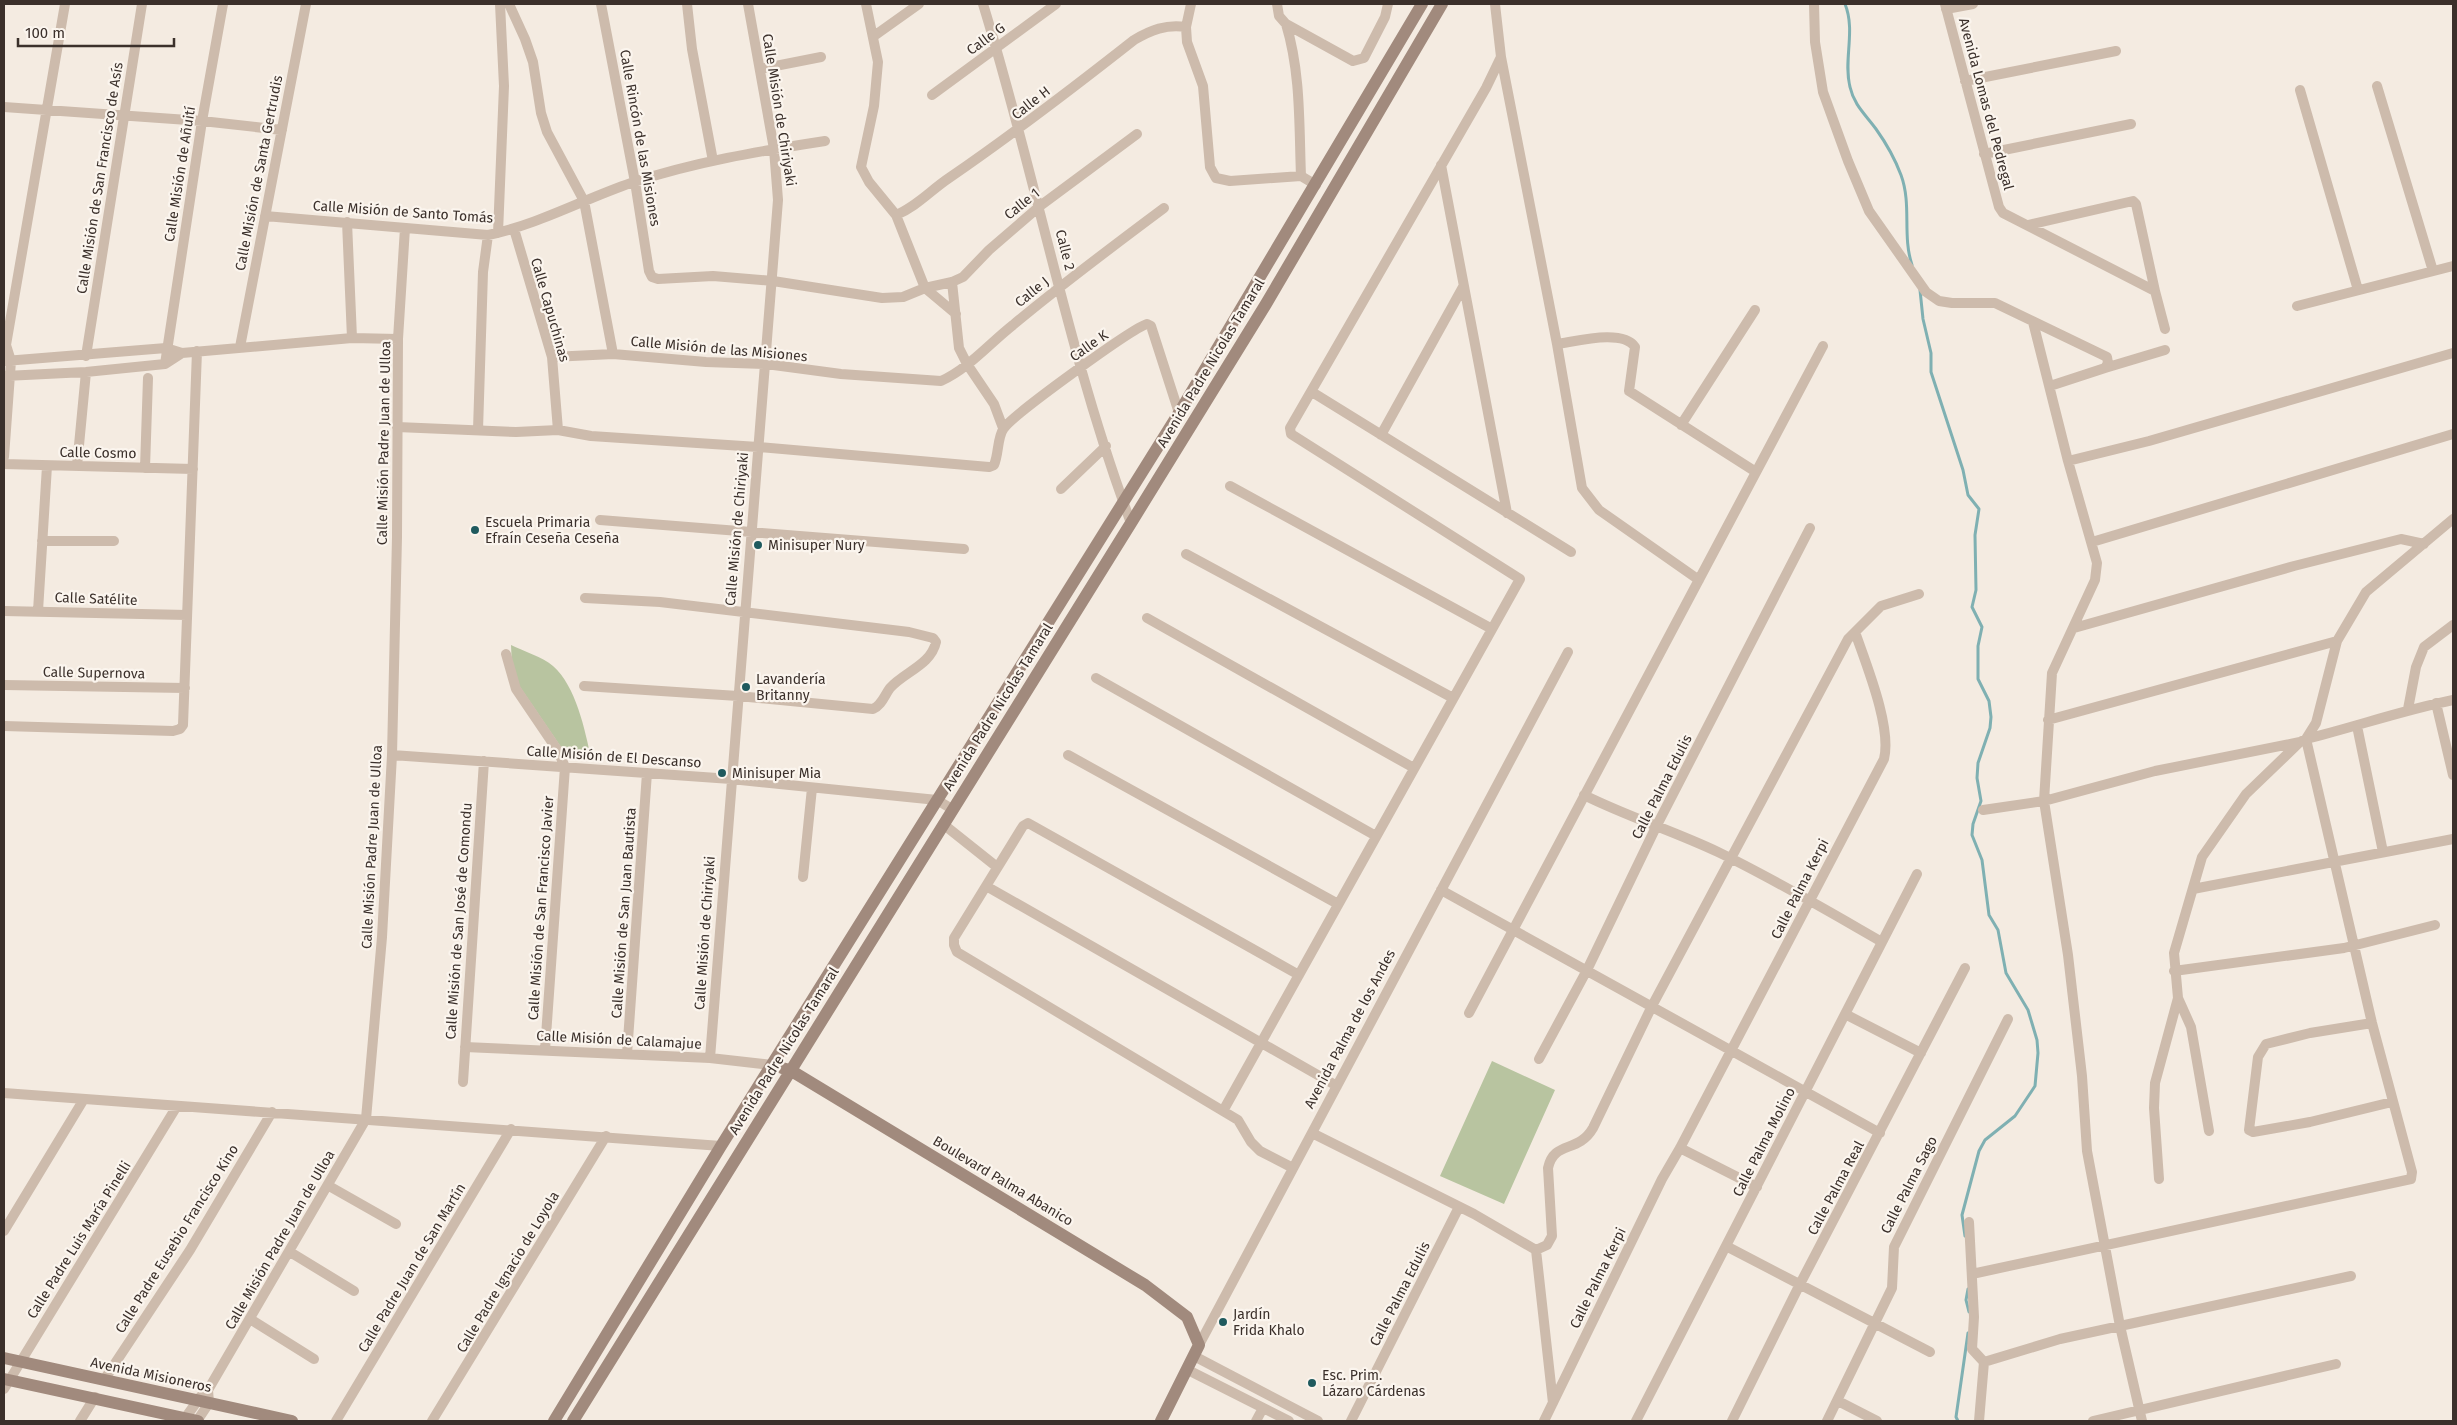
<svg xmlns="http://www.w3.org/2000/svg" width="2457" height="1425" viewBox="0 0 2457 1425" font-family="'Fira Sans',sans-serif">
<rect width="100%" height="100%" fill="#f4ebe1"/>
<path fill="#b8c4a0" d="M511,645C523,651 543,657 553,666C576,686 585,730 591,758L567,756L520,687L512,668Z
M1492,1061L1555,1090L1504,1204L1440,1176Z"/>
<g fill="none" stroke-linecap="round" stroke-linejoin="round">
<path stroke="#7fb0b2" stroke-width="3" d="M1845,4C1856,31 1843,60 1850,87C1854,105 1865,114 1876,129C1886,143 1895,159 1901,175C1912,205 1902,235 1912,265
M1920,290L1923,319L1931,353V372L1963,470L1968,495L1979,509L1975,535L1976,590L1972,607L1982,627L1978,646V679L1989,701L1991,717L1990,728L1978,763L1977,778L1981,801L1973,824L1972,835L1982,860L1989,915L1998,930L2006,973L2028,1010L2037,1040L2038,1053L2035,1086L2015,1116L1985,1140L1979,1151L1962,1215L1965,1236
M1968,1289L1966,1300L1969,1312
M1958,1421L1956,1417L1968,1333"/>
<path stroke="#cdbbac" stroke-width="10" d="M509,4L525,39L533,62L541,113L547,132L584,201L613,354
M601,4L635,182L649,271L652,277L658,279L713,276L773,281L882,298L903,297L925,288L952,282L963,277L989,250L1040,206L1137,134
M687,4L692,49L713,161
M866,4L878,62L874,106L861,167L869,182L896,215L925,288L956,314
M983,4C1036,176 1068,355 1131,523
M1191,4L1186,27L1187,42L1203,86L1210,167L1216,178L1230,181L1301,176
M1277,4L1279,16L1286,24L1353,61L1364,58L1385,17L1388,4
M1495,4L1501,57L1557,344L1582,488L1599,510L1699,580
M1814,4L1815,42L1823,92L1848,161L1869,211L1926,292L1939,301L1952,303H1995L2107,357L2108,363L2105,368L2050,386
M1945,4L1999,207L2003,213L2155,291L2136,204L2133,201L2028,225
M1946,9L1973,4
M1286,24C1301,73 1299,126 1301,176L1316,185
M874,36L919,4
M760,69L821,57
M1965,81L2116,51
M2377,86L2433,271
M2300,90L2358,290
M932,95L1056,4
M4,107L202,121L282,130
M1984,154L2131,124
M1441,165L1507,513
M896,215C916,207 931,190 949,178C1013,134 1073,88 1134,40C1151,30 1166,24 1186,27
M265,216L488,235C537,225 584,199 631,183C694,162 760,151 825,141
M347,222L352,338
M514,229L552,357L558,430
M498,233L504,86L500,4
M952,282L959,348L967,364L994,404L1003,428
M2155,291L2165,329
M2297,306L2453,266
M2033,322L2068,461L2097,563L2095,580L2052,673L2044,801L2068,955L2082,1076L2087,1151L2120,1326L2142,1421
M1557,344C1578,341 1623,329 1635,347L1629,391L1756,472
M240,347L306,4
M86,356L142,4
M552,357L613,354L706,362L766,364L841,374L941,381C968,369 990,343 1013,325C1062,284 1113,246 1164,208
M5,361L166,348L182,353L352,338L398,339
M165,364L202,121L223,4
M2105,368L2165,350
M5,376L86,372L165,364L182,353
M1312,392L1571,552
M1681,425L1755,310
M397,427L516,432L558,430L591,436L758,447L989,467L994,465C999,454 997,437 1004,428C1014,414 1131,329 1147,324L1151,326L1179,413
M478,430L483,272L488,235
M1381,435L1463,287
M4,457L11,361L6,345L65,4
M2068,461L2149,441L2453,353
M4,464L193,469
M77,466L86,372
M145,468L148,378
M1230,486L1492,629
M1061,489L1106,446
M600,520L964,549
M42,541H114
M2092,542L2453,434
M1186,554L1453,698
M4,611L187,615
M38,611L47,466
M1147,618L1414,768
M2074,628L2294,566L2401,539L2424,544
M506,654L516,689L558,751L565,767L545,1050
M1096,678L1376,836
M4,685L185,688
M584,686L738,696L873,709C882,705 884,696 890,688C904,672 931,665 936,642L933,638L909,632L660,602L585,598
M2436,703L2453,775
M2408,709L2416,667L2424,647L2453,625
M2048,720L2337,641
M4,726L173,731L180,729L183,725L197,351
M2357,726L2383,852
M392,755L731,779L937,800L952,809
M1068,755L1338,904
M1584,795C1628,817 1674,831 1718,852C1774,879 1828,911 1882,942
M1983,810L2044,801L2155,771L2300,742
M943,824L997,867
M803,877L812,788
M986,886L1337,1086
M2193,889L2453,839
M1441,890L1880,1133
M2174,971L2344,948L2435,925
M1469,1013L1823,346
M1845,1014L1921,1053
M2372,1023L2310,1033L2266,1044L2258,1057L2249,1130L2253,1132L2310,1122L2392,1102
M465,1047L710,1058L772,1065
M627,1054L647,773
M710,1058L778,200L774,149L748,4
M1539,1059L1587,970L1656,827L1810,528
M463,1082L484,761
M4,1093L721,1146
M1223,1111L1520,579L1291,434L1290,428L1486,88L1501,57
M2209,1131L2191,1027L2178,998L2174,953L2202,857L2246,794L2300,742L2306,739L2316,723L2337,641L2366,592L2453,519
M1312,1133L1474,1214L1536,1250
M1680,1148L1757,1187
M1293,1168L1260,1151L1251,1142L1238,1120L957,952L954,945V938L1023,826L1028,823L1299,975
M2159,1179L2154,1108L2155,1083L2178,998
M329,1186L396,1224
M1969,1222L1974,1317L1972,1349L1984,1362
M4,1231L84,1099
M1726,1246L1930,1352
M1536,1250L1547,1245L1552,1236L1548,1168C1554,1140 1578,1154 1593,1128L1652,1006L1848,639L1881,606L1919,594
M1536,1250L1553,1403
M290,1252L354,1291
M1972,1274L2411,1179L2412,1172L2372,1023L2306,739C2355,727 2403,710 2453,700
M250,1319L314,1359
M1199,1345L1568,652
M1194,1356L1318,1421
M1984,1362L2060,1339L2351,1276
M1188,1370L1289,1421
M104,1380L190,1250L272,1112
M4,1389L177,1106
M1838,1401L1877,1421
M80,1421L95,1397
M183,1421L201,1396
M197,1421L209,1403L208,1390L366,1119L382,937L392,755L397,537L398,339L405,228
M336,1421L511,1129
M432,1421L606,1136
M1256,1421L1263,1408
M1351,1421L1459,1207
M1544,1421L1662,1179L1680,1148L1884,759C1892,727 1866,664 1855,632
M1636,1421L1917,874
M1732,1421L1800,1284L1965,968
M1827,1421L1892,1288L1894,1247L2008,1019
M1979,1421L1984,1362
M2093,1421L2336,1364"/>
<path stroke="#a18a7d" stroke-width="12" d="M782,1068L790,1070L1145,1285L1187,1317L1199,1345L1161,1421
M4,1358L292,1421
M4,1379L198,1421
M554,1421L721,1146L1179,413L1422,4
M573,1421L1131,523L1266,304L1442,4"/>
</g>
<g fill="#1f5a5e" stroke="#fbf5ee" stroke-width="2">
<circle cx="475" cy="530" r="5"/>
<circle cx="758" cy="545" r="5"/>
<circle cx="746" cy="687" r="5"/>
<circle cx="722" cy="773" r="5"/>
<circle cx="1223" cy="1322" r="5"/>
<circle cx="1312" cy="1383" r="5"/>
</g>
<g text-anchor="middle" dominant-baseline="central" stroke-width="4.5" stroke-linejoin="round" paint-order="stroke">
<g font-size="14" fill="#3b302b" stroke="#fbf5ee">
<text transform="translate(986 39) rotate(-36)">Calle G</text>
<text transform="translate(1031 103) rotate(-38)">Calle H</text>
<text transform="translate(1986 104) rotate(75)">Avenida Lomas del Pedregal</text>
<text transform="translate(779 110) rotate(81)">Calle Misión de Chiriyaki</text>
<text transform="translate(640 138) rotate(80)">Calle Rincón de las Misiones</text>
<text transform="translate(259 173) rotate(-79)">Calle Misión de Santa Gertrudis</text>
<text transform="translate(180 174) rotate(-81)">Calle Misión de Añuití</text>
<text transform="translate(100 178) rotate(-81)">Calle Misión de San Francisco de Asís</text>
<text transform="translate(1022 204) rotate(-39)">Calle 1</text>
<text transform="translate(403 212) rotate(4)">Calle Misión de Santo Tomás</text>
<text transform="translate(1065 250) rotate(76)">Calle 2</text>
<text transform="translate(1032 292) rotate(-39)">Calle J</text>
<text transform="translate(550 310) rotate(74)">Calle Capuchinas</text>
<text transform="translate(1089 346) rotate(-35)">Calle K</text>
<text transform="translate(719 349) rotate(5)">Calle Misión de las Misiones</text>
<text transform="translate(1211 363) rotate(-59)">Avenida Padre Nicolas Tamaral</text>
<text transform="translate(384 443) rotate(-89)">Calle Misión Padre Juan de Ulloa</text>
<text transform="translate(98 453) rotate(1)">Calle Cosmo</text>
<text transform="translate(737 529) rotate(-85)">Calle Misión de Chiriyaki</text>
<text transform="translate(96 599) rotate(2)">Calle Satélite</text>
<text transform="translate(94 673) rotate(1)">Calle Supernova</text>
<text transform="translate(998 707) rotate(-58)">Avenida Padre Nicolas Tamaral</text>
<text transform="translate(614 757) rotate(4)">Calle Misión de El Descanso</text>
<text transform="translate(1662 787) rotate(-63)">Calle Palma Edulis</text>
<text transform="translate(372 847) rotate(-87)">Calle Misión Padre Juan de Ulloa</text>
<text transform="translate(1800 889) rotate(-63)">Calle Palma Kerpi</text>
<text transform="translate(541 908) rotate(-86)">Calle Misión de San Francisco Javier</text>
<text transform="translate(624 913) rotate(-86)">Calle Misión de San Juan Bautista</text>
<text transform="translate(459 921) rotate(-86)">Calle Misión de San José de Comondu</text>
<text transform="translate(705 933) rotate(-86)">Calle Misión de Chiriyaki</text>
<text transform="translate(1350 1029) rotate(-62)">Avenida Palma de los Andes</text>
<text transform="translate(619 1040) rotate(3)">Calle Misión de Calamajue</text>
<text transform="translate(784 1051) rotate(-58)">Avenida Padre Nicolas Tamaral</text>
<text transform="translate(1764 1142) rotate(-63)">Calle Palma Molino</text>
<text transform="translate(1003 1181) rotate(31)">Boulevard Palma Abanico</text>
<text transform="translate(1909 1185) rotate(-63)">Calle Palma Sago</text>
<text transform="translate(1836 1188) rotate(-62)">Calle Palma Real</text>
<text transform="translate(177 1239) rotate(-58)">Calle Padre Eusebio Francisco Kino</text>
<text transform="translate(79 1240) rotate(-58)">Calle Padre Luis María Pinelli</text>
<text transform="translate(280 1240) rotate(-60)">Calle Misión Padre Juan de Ulloa</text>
<text transform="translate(412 1268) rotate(-59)">Calle Padre Juan de San Martín</text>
<text transform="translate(508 1272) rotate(-59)">Calle Padre Ignacio de Loyola</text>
<text transform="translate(1598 1278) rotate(-64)">Calle Palma Kerpi</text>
<text transform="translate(1400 1294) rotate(-63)">Calle Palma Edulis</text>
<text transform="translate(151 1375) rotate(12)">Avenida Misioneros</text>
</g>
<g font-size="14" fill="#3b302b" stroke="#fbf5ee" text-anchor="start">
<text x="485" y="522">Escuela Primaria<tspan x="485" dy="16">Efraín Ceseña Ceseña</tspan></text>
<text x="768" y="545">Minisuper Nury</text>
<text x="756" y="679">Lavandería<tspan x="756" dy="16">Britanny</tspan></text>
<text x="732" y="773">Minisuper Mia</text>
<text x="1233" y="1314">Jardín<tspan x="1233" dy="16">Frida Khalo</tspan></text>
<text x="1322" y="1375">Esc. Prim.<tspan x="1322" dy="16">Lázaro Cárdenas</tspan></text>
</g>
</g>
<rect width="2457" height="1425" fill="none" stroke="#3b302b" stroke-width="10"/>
<path d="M18 38v8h156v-8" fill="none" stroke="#3b302b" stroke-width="2.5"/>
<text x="25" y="38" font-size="15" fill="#3b302b" stroke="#fbf5ee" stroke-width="4" paint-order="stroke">100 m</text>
</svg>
